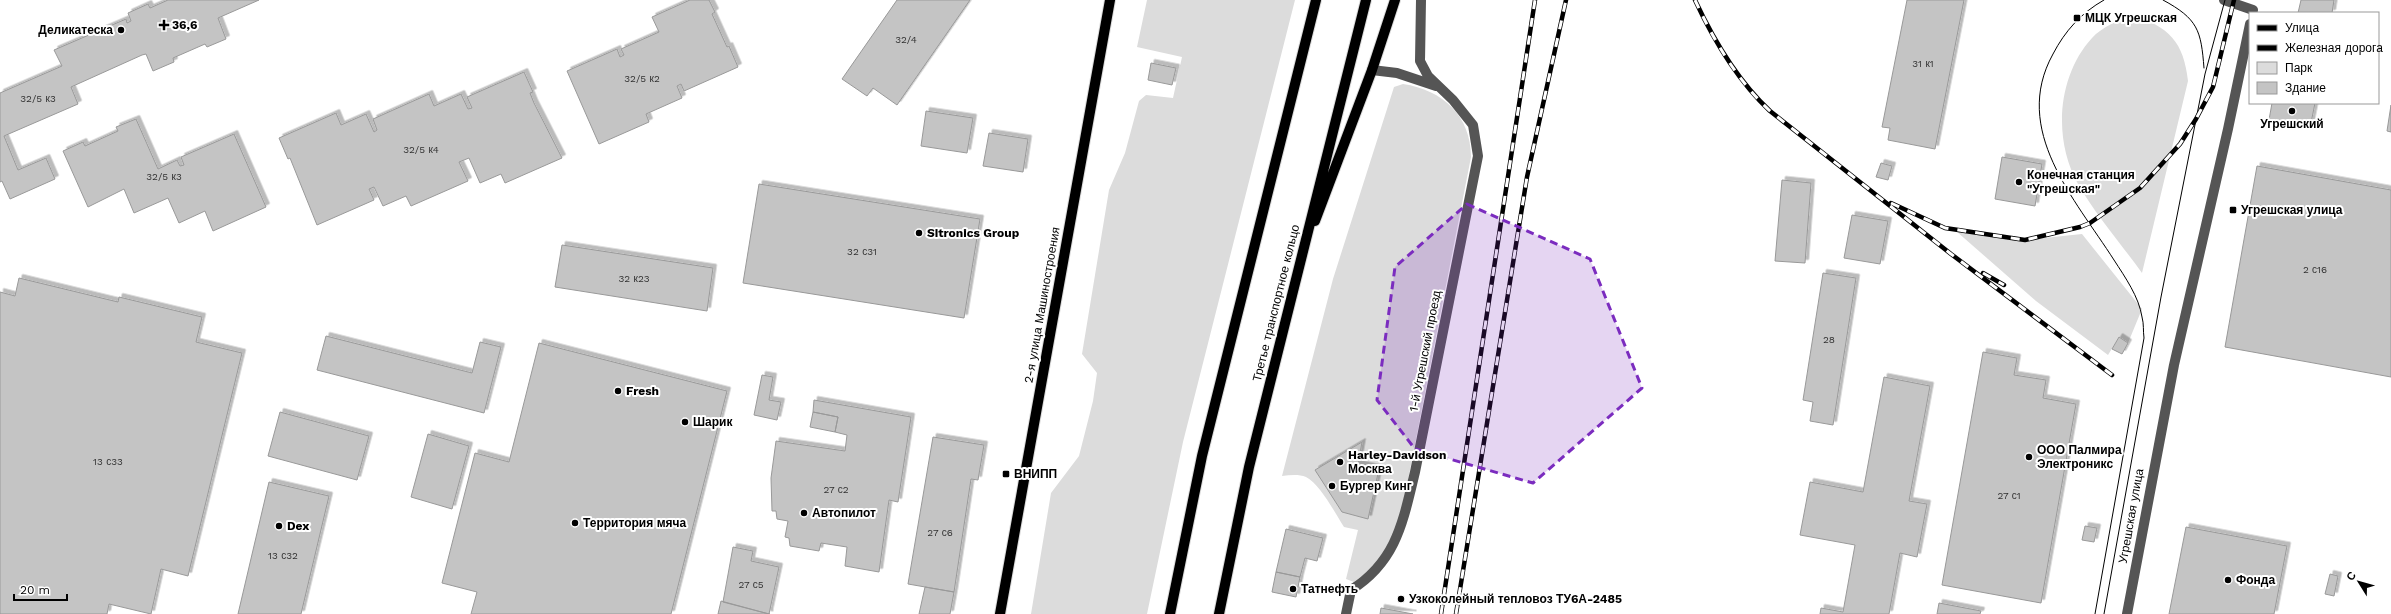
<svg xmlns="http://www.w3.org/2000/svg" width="2391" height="614" viewBox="0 0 2391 614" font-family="'Work Sans',sans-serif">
<defs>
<filter id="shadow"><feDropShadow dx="3.5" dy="-3.5" stdDeviation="0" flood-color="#0004"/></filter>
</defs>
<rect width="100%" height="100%" fill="#fff"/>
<path fill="#dcdcdc" d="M1147,0H1295L1183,442L1147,614H1031L1051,493L1079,456L1093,401L1097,373L1082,354L1109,190L1125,153L1139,101L1146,95L1173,98L1182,57L1137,47Z
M2131,16C2169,25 2184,43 2188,81L2142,273C2122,245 2095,214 2078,184C2053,140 2057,76 2092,38C2102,27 2117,21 2131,16Z
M1403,84C1443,90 1471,116 1471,157L1409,475C1402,506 1397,542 1373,567C1368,572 1360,577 1354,582L1346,579L1358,530L1344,527C1335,513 1320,484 1306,477C1299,474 1290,475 1282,476L1333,279L1394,87Z
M1956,231L2025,240L2082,234L2142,309L2128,343L2119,337L2108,355L2036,301Z"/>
<path fill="#c4c4c4" stroke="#999" filter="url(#shadow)" d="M168,0H259L218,18L226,39L207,47L205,44L173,58L174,62L153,71L146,54L142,55L71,87L78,104L4,136L18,170L46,158L55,179L10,199L2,181L0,182V93L62,66L54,50L126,19L127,23L131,21L128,13L148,4L150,8Z
M690,0H709L715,12L712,14L727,47L729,46L738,67L684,91L681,84L677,86L682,98L646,114L649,122L599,144L567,71L617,49L620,57L624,55L621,49L659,32L652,17Z
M897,0H970L897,105L873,88L867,96L842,79Z
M1907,0H1964L1935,149L1888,140L1890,128L1882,127Z
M2301,0H2334L2332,13H2298Z
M1151,63L1176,68L1172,85L1148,80Z
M524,72L533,92L530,93L534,103L562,158L505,183L501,174L480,183L469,158L459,162L468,181L411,206L406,196L383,206L374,187L369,189L374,200L317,225L290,158L288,159L279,138L336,113L341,125L366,114L374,132L377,130L373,119L429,94L434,106L461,94L468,109L472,108L467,97Z
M2272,103H2315L2310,128L2269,120Z
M2391,105V132L2387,131Z
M926,111L973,118L967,153L921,146Z
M136,119L158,169L177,160L180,166L184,165L181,157L234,134L266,207L213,231L205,211L179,223L168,198L134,213L124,189L88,207L63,151L83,142L85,146L118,131L116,127Z
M989,133L1028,139L1023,172L983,166Z
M2002,157L2042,164L2035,206L1995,199Z
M1881,163L1892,166L1888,180L1876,177Z
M2257,166L2391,190V377L2225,347Z
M1782,180L1811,183L1805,263L1775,261Z
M759,184L980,219L964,318L743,283Z
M1852,215L1888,221L1880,264L1844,258Z
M562,245L713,268L707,311L555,287Z
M1823,273L1856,278L1833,425L1810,421L1813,402L1803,400Z
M19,278L118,302L119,297L202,317L196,342L242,353L188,576L161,569L151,614L109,604L107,614H0V292L15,296Z
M326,336L472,373L480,342L501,347L484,413L317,370Z
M2119,337L2128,343L2122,354L2112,349Z
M539,343L727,391L671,614H471L477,592L442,583L475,453L509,462Z
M1983,352L2017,358L2014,375L2046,380L2043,398L2076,404L2041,603L1942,585Z
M762,375L773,377L769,400L781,402L777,420L754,415Z
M1884,377L1930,386L1909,501L1927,504L1917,557L1900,553L1889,614H1820L1821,608L1843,612L1855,545L1800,535L1810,482L1863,492Z
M814,400L911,417L898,502L889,500L879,572L845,566L847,547L821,543L819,551L790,546L789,538L785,537L788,521L777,519L776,511H772L771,478L776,441L845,451L847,435L835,432L838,417L813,412Z
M280,412L369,436L357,480L268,456Z
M813,412L838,417L835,432L810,427Z
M428,434L469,446L452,509L411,497Z
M933,437L984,445L978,480L971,479L954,592L908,584Z
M1362,442L1358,464L1379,469L1368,519L1342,512L1315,470Z
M269,482L329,496L301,614H238Z
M2085,526L2097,528L2094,542L2082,540Z
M2186,527L2287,546L2274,614H2169Z
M1286,529L1323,538L1317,561L1305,558L1300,577L1276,572Z
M733,547L753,551L751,561L779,567L769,614L723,602Z
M1276,572L1300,577L1296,597L1272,592Z
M2330,574L2338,576L2334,596L2325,594Z
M925,587L954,592L950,614H919Z
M721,601L769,614H770H718Z
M1939,603L1981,611L1980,614H1937Z
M1381,608L1413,614H1380Z"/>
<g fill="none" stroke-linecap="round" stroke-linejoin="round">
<defs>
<path id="major" d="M1315,221L1372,70L1395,0
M1000,614L1110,0
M1170,614L1202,456L1316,0
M1219,614L1249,467L1366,0"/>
</defs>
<use href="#major" stroke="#dbdbdb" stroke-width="12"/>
<path stroke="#555" stroke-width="10" d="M2224,0L2253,10
M1372,70L1397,73L1436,86
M1346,614L1351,590C1397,561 1403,521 1415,472L1478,156L1473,125L1453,100L1428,76L1420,61L1421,0
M2127,614L2174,365L2228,129L2250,24"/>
<use href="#major" stroke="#000" stroke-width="10"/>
<path stroke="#000" stroke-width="1" d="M2163,0C2198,19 2201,30 2204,68
M2095,614L2144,338C2143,331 2144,324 2142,317C2139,297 2125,277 2114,260C2075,199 2011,130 2053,54C2065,31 2081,13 2104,0
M2104,614L2161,297L2205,74L2225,0"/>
<defs>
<path id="rail" d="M1695,0C1714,41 1737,80 1770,111L1951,254L2112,375
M1891,203L1945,228L2025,240L2080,227L2090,223L2140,188L2180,144L2196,119L2213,87L2234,0
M1983,273L2004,285
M1441,614L1535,0
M1456,614L1527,177L1566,0"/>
</defs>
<use href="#rail" stroke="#000" stroke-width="4.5"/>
<use href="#rail" stroke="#fff" stroke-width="3" stroke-dasharray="9" stroke-linecap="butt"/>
</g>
<path fill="#7b2cbf" fill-opacity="0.2" stroke="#7b2cbf" stroke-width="3" stroke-dasharray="8 5" stroke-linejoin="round" d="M1467,204L1590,259L1642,388L1533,483L1415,449L1377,400L1395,267Z"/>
<g fill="#000" stroke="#fff" stroke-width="1.5">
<rect x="2073" y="14" width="8" height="8" rx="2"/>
<path d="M162 19h4v4h4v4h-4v4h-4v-4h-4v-4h4z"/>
<circle cx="121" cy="30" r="4"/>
<circle cx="2292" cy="111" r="4"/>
<circle cx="2019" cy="182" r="4"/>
<rect x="2229" y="206" width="8" height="8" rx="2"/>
<circle cx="919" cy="233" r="4"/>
<circle cx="618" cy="391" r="4"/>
<circle cx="685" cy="422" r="4"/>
<circle cx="2029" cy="457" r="4"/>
<circle cx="1340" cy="462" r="4"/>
<rect x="1002" y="470" width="8" height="8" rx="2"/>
<circle cx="1332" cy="486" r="4"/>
<circle cx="804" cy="513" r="4"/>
<circle cx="575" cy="523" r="4"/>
<circle cx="279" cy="526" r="4"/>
<circle cx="2228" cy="580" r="4"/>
<circle cx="1293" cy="589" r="4"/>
<circle cx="1401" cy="599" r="4"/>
</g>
<g text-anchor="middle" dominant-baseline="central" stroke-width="4" stroke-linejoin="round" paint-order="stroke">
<g font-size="10" fill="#313131">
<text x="906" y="39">32/4</text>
<text x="1923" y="63">31 к1</text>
<text x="642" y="78">32/5 к2</text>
<text x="38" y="98">32/5 к3</text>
<text x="421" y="149">32/5 к4</text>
<text x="164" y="176">32/5 к3</text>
<text x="862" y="251">32 с31</text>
<text x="2315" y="269">2 с16</text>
<text x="634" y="278">32 к23</text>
<text x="1829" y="339">28</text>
<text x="108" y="461">13 с33</text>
<text x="836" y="489">27 с2</text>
<text x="2009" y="495">27 с1</text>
<text x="940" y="532">27 с6</text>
<text x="283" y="555">13 с32</text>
<text x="751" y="584">27 с5</text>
</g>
<g font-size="12" font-weight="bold" fill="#000" stroke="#fff" text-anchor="start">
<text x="2085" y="18">МЦК Угрешская</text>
<text x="172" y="25">36,6</text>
<text x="113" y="30" text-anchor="end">Деликатеска</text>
<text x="2292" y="124" text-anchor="middle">Угрешский</text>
<text x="2027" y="175">Конечная станция<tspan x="2027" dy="14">"Угрешская"</tspan></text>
<text x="2241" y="210">Угрешская улица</text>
<text x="927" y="233">Sitronics Group</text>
<text x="626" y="391">Fresh</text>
<text x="693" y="422">Шарик</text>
<text x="2037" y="450">ООО Палмира<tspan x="2037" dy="14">Электроникс</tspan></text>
<text x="1348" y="455">Harley-Davidson<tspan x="1348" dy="14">Москва</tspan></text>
<text x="1014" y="474">ВНИПП</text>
<text x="1340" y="486">Бургер Кинг</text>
<text x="812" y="513">Автопилот</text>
<text x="583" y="523">Территория мяча</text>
<text x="287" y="526">Dex</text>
<text x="2236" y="580">Фонда</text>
<text x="1301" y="589">Татнефть</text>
<text x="1409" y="599">Узкоколейный тепловоз ТУ6А-2485</text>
</g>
<g font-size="12" fill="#000" stroke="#fff">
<text transform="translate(1276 303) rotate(-76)">Третье транспортное кольцо</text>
<text transform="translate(1042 305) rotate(-80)">2-я улица Машиностроения</text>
<text transform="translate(1425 351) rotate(-79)">1-й Угрешский проезд</text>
<text transform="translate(2131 516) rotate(-80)">Угрешская улица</text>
</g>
</g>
<rect x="2249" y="12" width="130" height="92" fill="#ffffff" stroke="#999999"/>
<rect x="2257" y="25" width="20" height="6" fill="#000000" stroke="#999999"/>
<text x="2285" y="32" font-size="12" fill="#000000">Улица</text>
<rect x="2257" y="45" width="20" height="6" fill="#000000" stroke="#999999"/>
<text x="2285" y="52" font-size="12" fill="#000000">Железная дорога</text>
<rect x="2257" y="62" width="20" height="12" fill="#dcdcdc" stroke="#999999"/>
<text x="2285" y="72" font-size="12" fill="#000000">Парк</text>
<rect x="2257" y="82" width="20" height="12" fill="#c4c4c4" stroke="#999999"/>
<text x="2285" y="92" font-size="12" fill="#000000">Здание</text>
<g transform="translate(2359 582) rotate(307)" stroke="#ffffff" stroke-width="3" paint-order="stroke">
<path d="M0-3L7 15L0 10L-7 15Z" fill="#000000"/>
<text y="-6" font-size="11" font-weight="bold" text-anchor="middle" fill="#000000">С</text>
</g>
<path d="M14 594v6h53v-6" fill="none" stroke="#000000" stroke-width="2"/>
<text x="20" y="594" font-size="12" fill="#000000" stroke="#ffffff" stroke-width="3" paint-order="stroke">20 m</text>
</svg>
